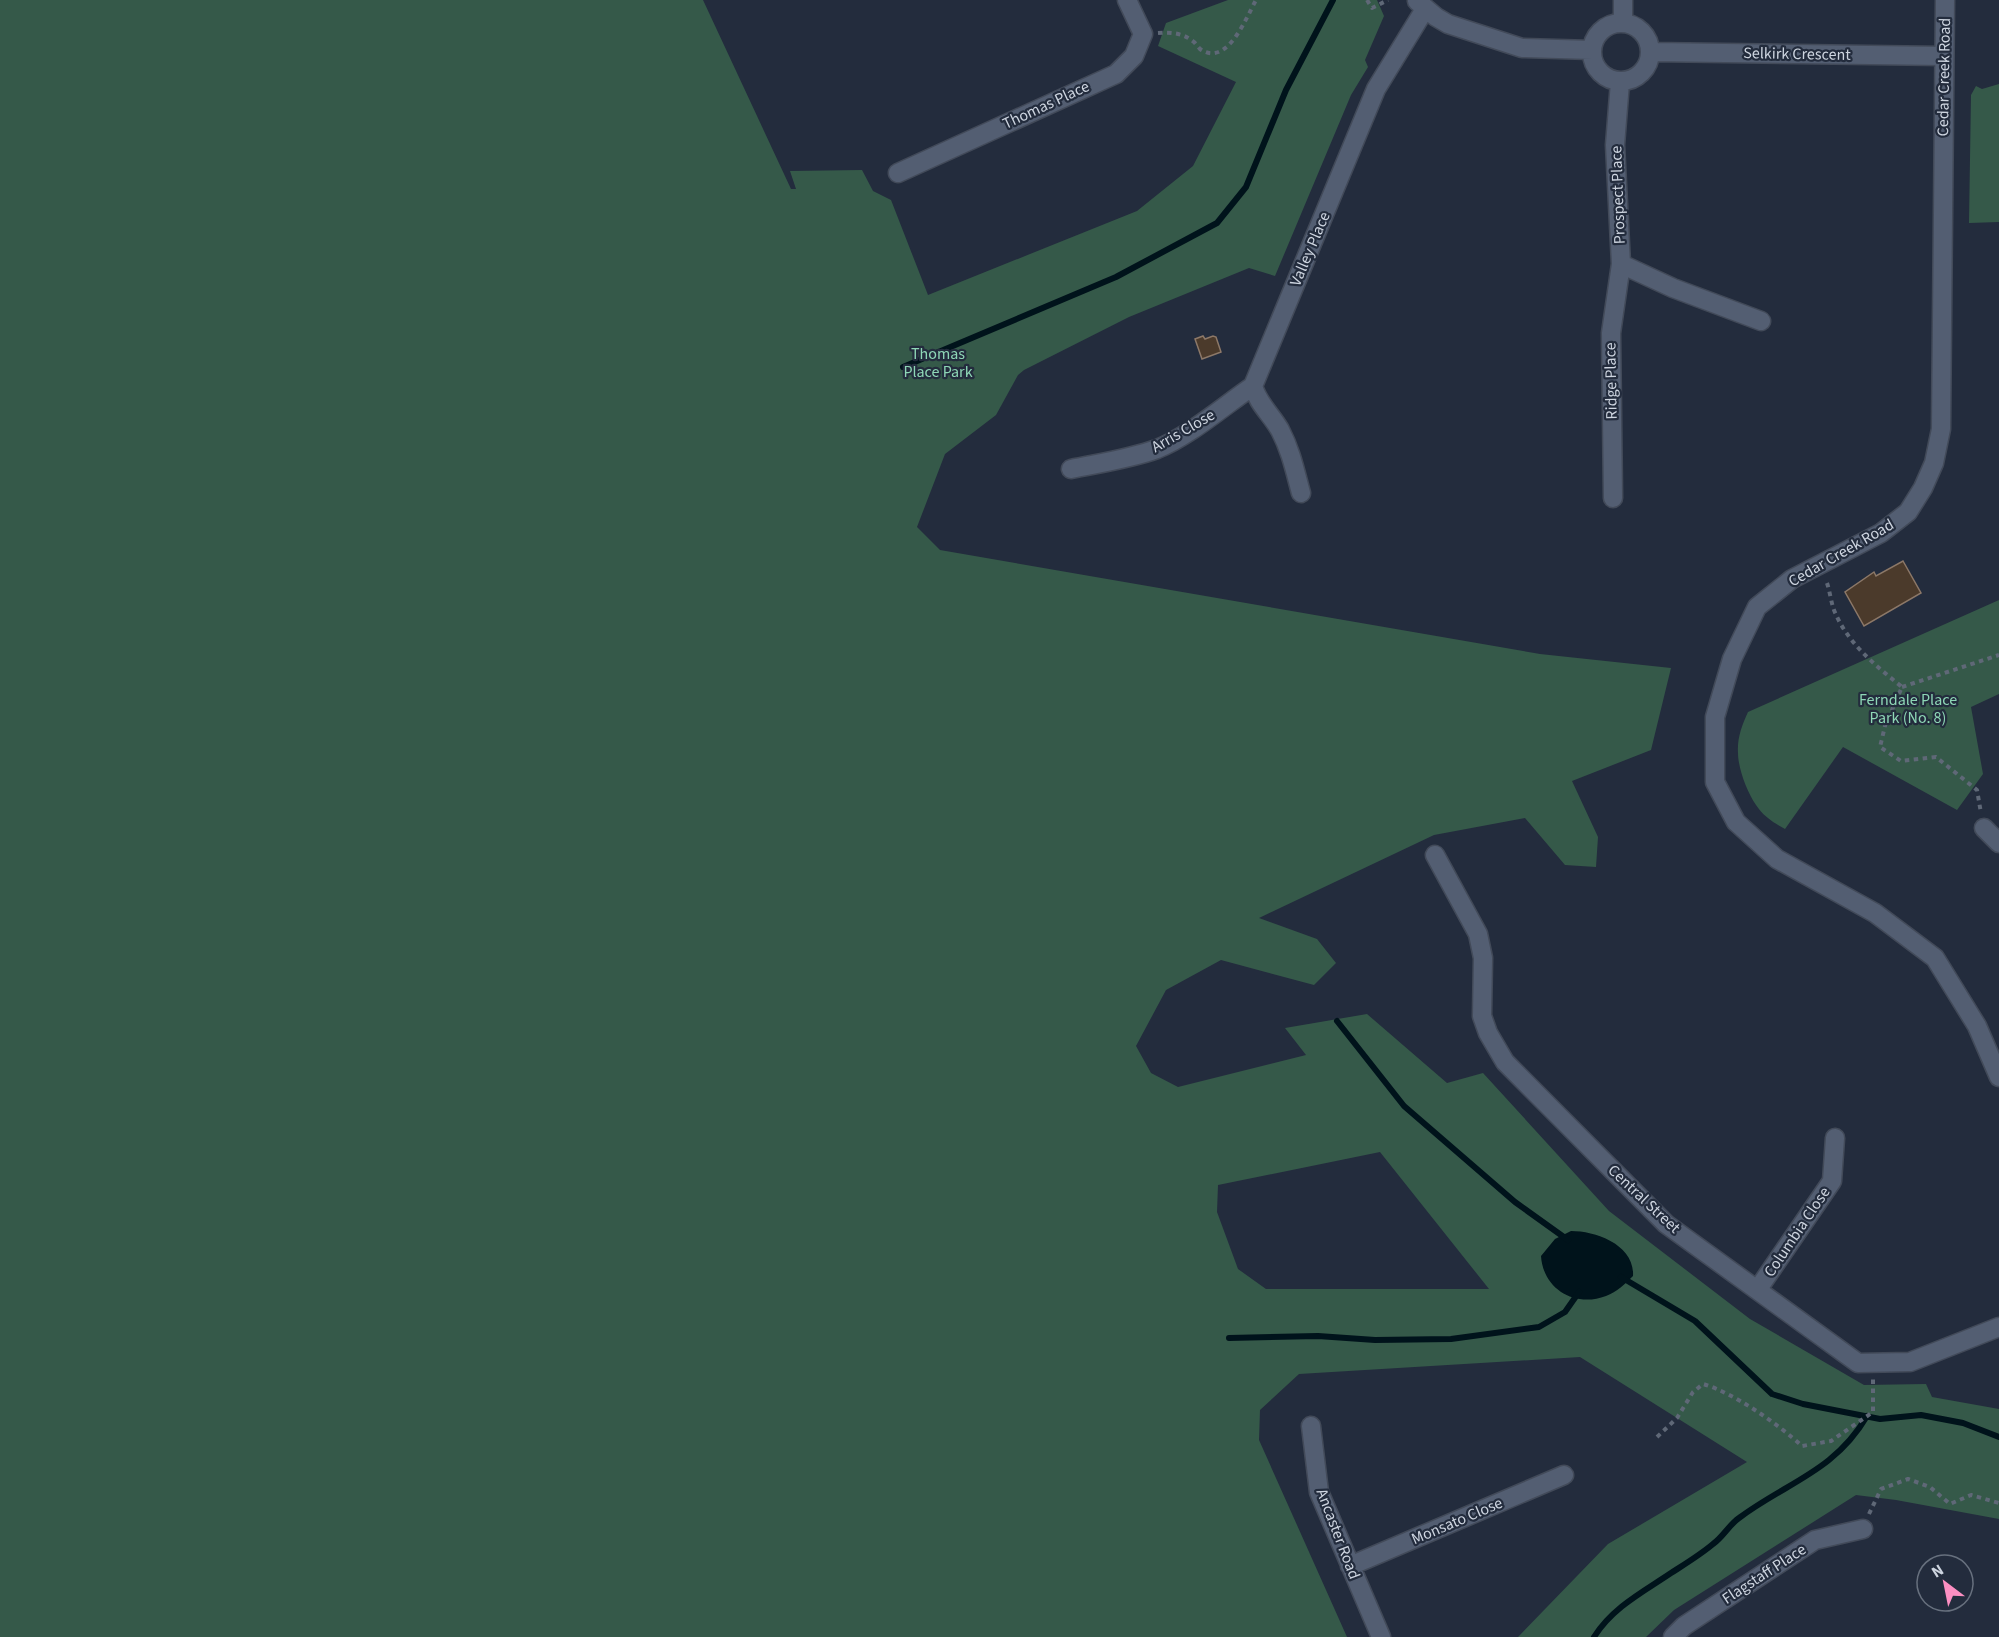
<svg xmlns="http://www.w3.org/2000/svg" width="1999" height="1637" viewBox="0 0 1999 1637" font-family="'Source Sans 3',sans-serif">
<rect width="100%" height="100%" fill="#232c3d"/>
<path fill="#355949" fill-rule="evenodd" d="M0,0H703L791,189H796L790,171L862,170L873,191L891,200L928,295L1137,211L1193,166L1236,82L1158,46L1166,23L1228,0H1377L1384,16L1365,60L1368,67L1351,95L1275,276L1249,268L1129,317L1024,370L1018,375L996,415L945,454L917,527L940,550L1540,654L1671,668L1651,750L1572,781L1598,837L1596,867L1565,865L1525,818L1434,835L1259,918L1317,939L1336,963L1314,985L1221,960L1166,990L1136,1046L1151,1073L1178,1087L1306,1055L1285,1028L1367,1014L1447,1083L1483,1073L1609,1211L1750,1319L1864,1385L1926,1384L1932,1397L1999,1409V1519L1896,1500L1856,1495L1674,1610L1646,1637H1518L1608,1544L1747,1462L1580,1357L1299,1374L1260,1410L1259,1440L1347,1637H0ZM1380,1152L1489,1289H1266L1238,1269L1217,1212L1218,1185Z
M1999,84V222L1969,223L1971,95L1976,86L1982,89Z
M1999,600V694L1971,707L1983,774L1957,810L1843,747L1785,829C1774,823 1763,816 1756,805C1747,792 1738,768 1738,753C1737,738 1742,725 1748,712Z"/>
<path fill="#00131b" d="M1571,1231C1596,1231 1635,1245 1633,1276C1625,1284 1617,1292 1606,1296C1575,1308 1543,1289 1541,1256L1555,1239Z"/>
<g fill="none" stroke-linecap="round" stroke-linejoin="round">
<path stroke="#00131b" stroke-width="6" d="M903,367L1116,277L1217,223L1246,187L1286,90L1333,0
M1337,1021L1404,1106L1515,1202L1568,1240
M1621,1277L1695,1321L1772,1394L1803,1404L1880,1419L1921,1415L1963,1423L1999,1437
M1229,1338L1318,1336L1375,1340L1451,1339L1539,1327L1565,1312L1579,1292
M1594,1637C1613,1607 1643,1592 1671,1573C1685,1564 1700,1555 1713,1544C1723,1537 1729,1525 1739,1518C1787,1482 1834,1472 1867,1416"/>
</g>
<path fill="#4b3a2b" stroke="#8c7868" stroke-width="1.5" d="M1203,336L1205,339L1213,336L1216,337L1221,352L1202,359L1195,339Z
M1903,561L1921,593L1864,626L1845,592L1874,572L1876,576Z"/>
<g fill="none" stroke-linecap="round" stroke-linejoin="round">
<defs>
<path id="minor" d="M1945,0L1941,429L1934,463L1923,488L1908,512L1881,533L1792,579L1757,607L1732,659L1715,717V782L1736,822L1777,859L1875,913L1935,958L1977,1026L1999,1077
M1417,1L1436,17L1448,24L1522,48L1592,50
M1623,23V0
M1592 52a29 29 0 1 1 58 0a29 29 0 1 1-58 0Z
M1651,52L1943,56
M1620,82L1615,145L1621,264L1673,288L1761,321
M898,173L1116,74L1134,56L1143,34L1127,0
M1071,469C1100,463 1129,459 1157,449C1188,437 1225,405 1253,386
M1301,493C1295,471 1291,451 1280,430C1271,414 1258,404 1253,386L1376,89L1425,9
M1613,498L1611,333L1621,264
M1984,828L1999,843
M1435,855L1478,934L1483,958L1482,1016L1488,1033L1505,1062L1666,1224L1858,1363L1910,1362L1999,1327
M1758,1289L1832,1181L1835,1138
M1311,1426L1319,1492L1381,1637
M1350,1566L1564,1475
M1673,1637L1684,1626L1815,1540L1863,1529"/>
</defs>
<use href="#minor" stroke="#424a59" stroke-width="21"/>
<path stroke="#5f6877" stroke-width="4" stroke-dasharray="4.5 4.5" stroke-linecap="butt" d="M1367,0L1372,8L1388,0
M1158,33C1172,32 1183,33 1194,42C1196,44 1198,47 1200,49C1227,68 1246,18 1256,0
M1827,583C1830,592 1831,602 1834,610C1847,643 1875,665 1902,687L1885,726L1880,747L1901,761L1936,757L1977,790L1981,813
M1902,687L1999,655
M1657,1437L1677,1418L1693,1392L1703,1384C1734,1393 1778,1424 1802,1446L1831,1441L1873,1412V1379
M1869,1514L1881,1489L1908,1479L1930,1487L1950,1504L1971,1495L1999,1503"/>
<use href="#minor" stroke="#535e72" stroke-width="18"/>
</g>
<g text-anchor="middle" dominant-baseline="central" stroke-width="4.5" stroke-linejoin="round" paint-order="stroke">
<g font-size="16" fill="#ced5e0" stroke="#232c3d">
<text transform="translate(1797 54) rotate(1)">Selkirk Crescent</text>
<text transform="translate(1944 77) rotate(-89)">Cedar Creek Road</text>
<text transform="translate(1046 105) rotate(-25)">Thomas Place</text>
<text transform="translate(1618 195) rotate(-92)">Prospect Place</text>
<text transform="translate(1310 249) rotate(-67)">Valley Place</text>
<text transform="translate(1611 381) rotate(-91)">Ridge Place</text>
<text transform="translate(1183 431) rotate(-30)">Arris Close</text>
<text transform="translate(1841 553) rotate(-30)">Cedar Creek Road</text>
<text transform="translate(1644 1199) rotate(43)">Central Street</text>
<text transform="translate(1797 1232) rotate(-56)">Columbia Close</text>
<text transform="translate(1457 1521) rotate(-23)">Monsato Close</text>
<text transform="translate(1338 1534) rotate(69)">Ancaster Road</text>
<text transform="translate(1764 1574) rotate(-33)">Flagstaff Place</text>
</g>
<g font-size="16" fill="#8ed7b6" stroke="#232c3d">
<text x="938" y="354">Thomas<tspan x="938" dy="18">Place Park</tspan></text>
<text x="1908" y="700">Ferndale Place<tspan x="1908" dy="18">Park (No. 8)</tspan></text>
</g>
</g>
<g transform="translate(1945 1583) rotate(328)"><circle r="28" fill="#232c3d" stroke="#67707e" stroke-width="1.5"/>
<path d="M0-4.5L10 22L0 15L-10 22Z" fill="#fc8fc2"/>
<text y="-9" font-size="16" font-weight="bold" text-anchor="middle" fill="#ced5e0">N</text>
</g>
</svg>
